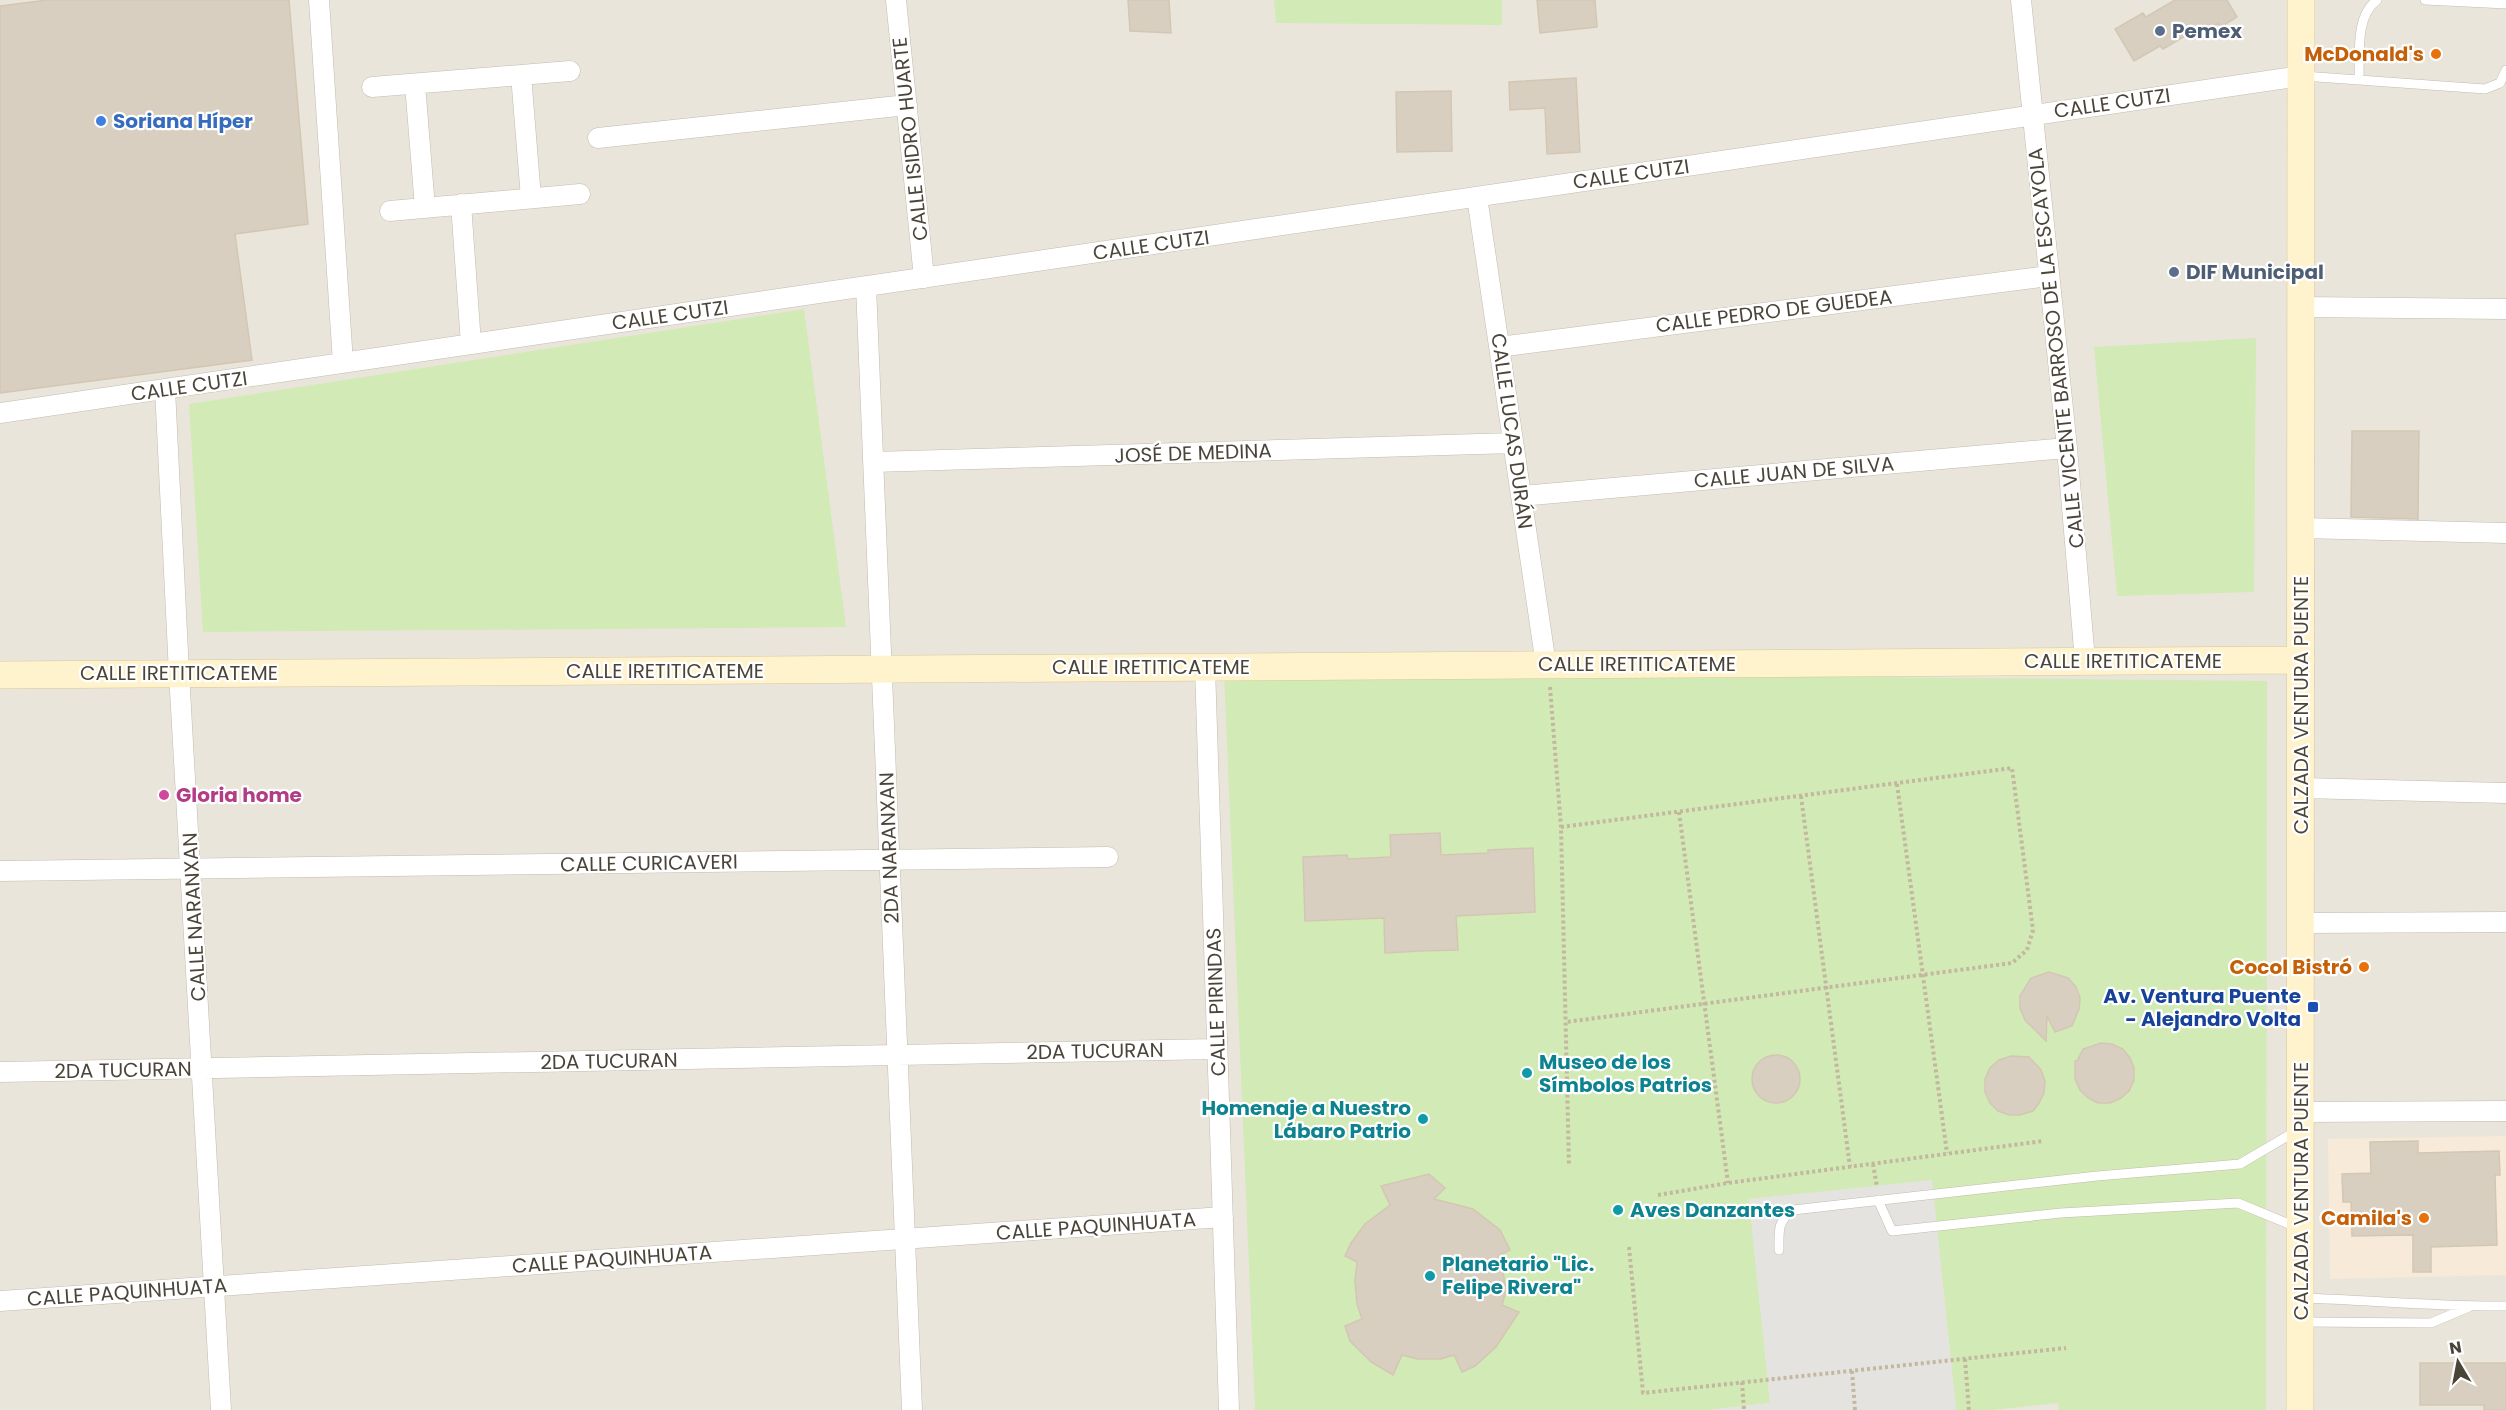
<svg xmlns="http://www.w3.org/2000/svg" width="2506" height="1410" viewBox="0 0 2506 1410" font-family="Poppins,sans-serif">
<rect width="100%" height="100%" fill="#f6f3ec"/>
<path fill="#eae5da" d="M0,0H2506V1410H0Z"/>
<path fill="#f7ead8" d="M2506,1136V1275L2330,1279L2328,1139Z"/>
<path fill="#d2eab5" d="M1274,0H1502V25L1276,23Z
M804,309L846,627L203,632L189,404Z
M2256,338L2254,592L2117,596L2094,347Z
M1224,671L2267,681L2266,1410H2059L2058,1403L1992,1410H1956L1932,1181L1749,1199L1770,1403L1707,1410H1255Z"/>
<path fill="#e5e3e0" d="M1932,1180L1956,1410H1707L1770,1403L1749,1199Z"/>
<path fill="#d8cfc1" stroke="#d3c7b4" stroke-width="1.5" d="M47,0H289L308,224L235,234L252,360L0,393V6Z
M1128,0H1169L1171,33L1130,31Z
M1537,0H1595L1597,27L1540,33Z
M2175,0H2227L2237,17L2221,27L2219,23L2193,38L2190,33L2163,49L2160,46L2134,61L2115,29L2143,13L2146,17Z
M1576,78L1580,152L1547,154L1545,108L1510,110L1509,82Z
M1451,91L1452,151L1397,152L1396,92Z
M2352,431H2419L2418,519L2351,517Z
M1440,833L1441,855L1488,853V850L1533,848L1535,912L1456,916L1458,950L1420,951L1385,953L1384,918L1305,921L1303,857L1347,855L1348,859L1391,857L1390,835Z
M2049,972L2068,978L2076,987L2080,998L2079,1009L2072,1026L2055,1032L2047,1016L2046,1041L2025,1020L2020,1008V996L2031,978Z
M2101,1043L2112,1044L2123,1049L2130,1058L2134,1068V1080L2129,1091L2121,1098L2110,1103H2098L2088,1098L2080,1090L2075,1079V1061H2077L2083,1049Z
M1752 1079a24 24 0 1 1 48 0a24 24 0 1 1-48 0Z
M2011,1056L2029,1057L2041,1070L2045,1081L2044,1093L2039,1103L2033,1111L2020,1115H2009L1998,1111L1990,1103L1985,1092V1079L1990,1068L1999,1060Z
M2418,1141V1153L2499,1151L2500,1175H2495L2497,1245L2431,1247V1272H2413V1235L2352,1236L2351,1202H2343L2342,1174L2371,1173L2370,1142Z
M1429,1174L1445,1188L1434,1199L1473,1209L1500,1230L1510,1250L1498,1256L1503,1272L1506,1291L1502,1305L1519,1312L1496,1347L1475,1366L1462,1372L1454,1355L1441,1359H1417L1402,1355L1393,1375L1371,1362L1350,1341L1345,1326L1362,1319L1357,1304L1355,1281L1357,1262L1345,1256L1351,1243L1365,1224L1390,1205L1381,1186Z
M2420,1363H2506V1410H2484V1405H2420Z"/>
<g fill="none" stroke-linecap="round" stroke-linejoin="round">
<defs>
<path id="lane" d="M2425,0L2506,4
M2303,76L2485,89L2500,83L2506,70
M2359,79C2360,54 2355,16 2377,0
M1878,1200L1892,1231L2061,1213L2238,1203L2296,1227
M1779,1250C1779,1232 1777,1221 1793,1210L2097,1176L2240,1164L2296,1131
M2302,1298C2370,1300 2438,1307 2506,1306
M2303,1322L2431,1323L2469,1307"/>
<path id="street" d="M319,0L343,363
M896,0L924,278
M2021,0L2067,448L2085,661
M521,75L531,198
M415,84L425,208
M372,87L570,71
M598,138L907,105
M1477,197L1546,665
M461,204L471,344
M390,211L580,194
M866,286L912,1410
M2301,307L2506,309
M1499,347L2049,276
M165,389L179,673L221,1410
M0,413L2301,76
M873,462L1513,443
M1521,496L2067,448
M2301,528L2506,533
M1205,667L1229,1410
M2301,788L2506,793
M0,871L1108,857
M2301,923L2506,922
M0,1072L1217,1049
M2300,1112L2506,1111
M0,1301L1223,1217"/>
<path id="secondary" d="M0,675L2301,660
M2300,1410L2301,0"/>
</defs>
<use href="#lane" stroke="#c2bbae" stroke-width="10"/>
<use href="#street" stroke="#c2bbae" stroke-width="21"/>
<use href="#secondary" stroke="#d6c79b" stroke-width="28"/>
<path stroke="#c4b79f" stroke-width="4" stroke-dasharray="3 3" stroke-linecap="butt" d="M1550,687L1561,827L1569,1166
M1897,784L1947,1153
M1801,796L1850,1167
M1679,812L1728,1183
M1561,827L2012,768L2033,930L2027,950L2012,963L1566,1022
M1873,1164L1877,1187
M1658,1195L1728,1183L2043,1141
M1629,1247L1643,1393L2066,1348
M1965,1359L1969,1410
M1852,1371L1855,1410
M1742,1382L1744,1410"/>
<use href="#lane" stroke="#fff" stroke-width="9"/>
<use href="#street" stroke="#fff" stroke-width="20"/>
<use href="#secondary" stroke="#fff3cd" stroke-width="27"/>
</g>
<g fill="#5c6f8a" stroke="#fff" stroke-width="2">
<circle cx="2160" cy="31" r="6"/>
<circle cx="2174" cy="272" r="6"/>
</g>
<g fill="#e8710a" stroke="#fff" stroke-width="2">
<circle cx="2436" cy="54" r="6"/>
<circle cx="2364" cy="967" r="6"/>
<circle cx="2424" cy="1218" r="6"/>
</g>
<circle fill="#3f7fe0" stroke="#fff" stroke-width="2" cx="101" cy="121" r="6"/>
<circle fill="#d1479c" stroke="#fff" stroke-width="2" cx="164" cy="795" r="6"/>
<rect fill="#1a4fb4" stroke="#fff" stroke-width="2" x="2307" y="1001" width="12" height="12" rx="3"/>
<g fill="#0f9aa8" stroke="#fff" stroke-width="2">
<circle cx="1527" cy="1073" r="6"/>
<circle cx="1423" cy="1119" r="6"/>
<circle cx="1618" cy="1210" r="6"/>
<circle cx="1430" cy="1276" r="6"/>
</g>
<g text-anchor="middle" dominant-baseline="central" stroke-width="4.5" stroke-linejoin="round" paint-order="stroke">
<g font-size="20" font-weight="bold" fill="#4e5e75" stroke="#fff" text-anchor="start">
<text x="2172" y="31">Pemex</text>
<text x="2186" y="272">DIF Municipal</text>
</g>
<g font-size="20" font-weight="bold" fill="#c56008" stroke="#fff" text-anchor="end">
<text x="2424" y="54">McDonald's</text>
<text x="2352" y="967">Cocol Bistró</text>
<text x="2412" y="1218">Camila's</text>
</g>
<g font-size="20" fill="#4b4439" stroke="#fff">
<text transform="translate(2112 103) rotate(-8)">CALLE CUTZI</text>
<text transform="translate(910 139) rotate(-96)">CALLE ISIDRO HUARTE</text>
<text transform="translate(1631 174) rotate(-8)">CALLE CUTZI</text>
<text transform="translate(1151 245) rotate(-8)">CALLE CUTZI</text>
<text transform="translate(1774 311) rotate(-7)">CALLE PEDRO DE GUEDEA</text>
<text transform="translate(670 315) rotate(-8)">CALLE CUTZI</text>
<text transform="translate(2056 348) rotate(-96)">CALLE VICENTE BARROSO DE LA ESCAYOLA</text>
<text transform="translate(189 386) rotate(-8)">CALLE CUTZI</text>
<text transform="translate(1512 431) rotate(82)">CALLE LUCAS DURÁN</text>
<text transform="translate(1193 453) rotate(-2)">JOSÉ DE MEDINA</text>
<text transform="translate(1794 472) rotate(-5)">CALLE JUAN DE SILVA</text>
<text x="2123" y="661">CALLE IRETITICATEME</text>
<text x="1637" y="664">CALLE IRETITICATEME</text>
<text x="1151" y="667">CALLE IRETITICATEME</text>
<text x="665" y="671">CALLE IRETITICATEME</text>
<text x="179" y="673">CALLE IRETITICATEME</text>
<text transform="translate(2301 705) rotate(-90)">CALZADA VENTURA PUENTE</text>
<text transform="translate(889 848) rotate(-92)">2DA NARANXAN</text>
<text transform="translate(649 863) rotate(-1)">CALLE CURICAVERI</text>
<text transform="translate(194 917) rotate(-93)">CALLE NARANXAN</text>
<text transform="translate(1216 1002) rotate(-92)">CALLE PIRINDAS</text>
<text transform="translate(1095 1051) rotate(-1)">2DA TUCURAN</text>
<text transform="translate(609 1061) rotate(-1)">2DA TUCURAN</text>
<text transform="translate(123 1070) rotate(-1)">2DA TUCURAN</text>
<text transform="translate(2301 1191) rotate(-90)">CALZADA VENTURA PUENTE</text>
<text transform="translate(1096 1226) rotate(-4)">CALLE PAQUINHUATA</text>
<text transform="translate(612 1259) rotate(-4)">CALLE PAQUINHUATA</text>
<text transform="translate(127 1292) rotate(-4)">CALLE PAQUINHUATA</text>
</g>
<g font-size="20" font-weight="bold" fill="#366cbe" stroke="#fff" text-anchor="start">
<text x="113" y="121">Soriana Híper</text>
</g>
<g font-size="20" font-weight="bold" fill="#b23c85" stroke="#fff" text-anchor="start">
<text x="176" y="795">Gloria home</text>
</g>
<g font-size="20" font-weight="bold" fill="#164399" stroke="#fff" text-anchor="end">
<text x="2301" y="996">Av. Ventura Puente<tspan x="2301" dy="23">- Alejandro Volta</tspan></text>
</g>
<g font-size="20" font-weight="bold" fill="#0d838f" stroke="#fff" text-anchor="start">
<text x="1539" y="1062">Museo de los<tspan x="1539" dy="23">Símbolos Patrios</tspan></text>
<text x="1411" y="1108" text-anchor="end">Homenaje a Nuestro<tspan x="1411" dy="23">Lábaro Patrio</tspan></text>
<text x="1630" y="1210">Aves Danzantes</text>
<text x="1442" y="1264">Planetario "Lic.<tspan x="1442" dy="23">Felipe Rivera"</tspan></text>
</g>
</g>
<g transform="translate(2458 1362) rotate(350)" stroke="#ffffff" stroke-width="4.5" paint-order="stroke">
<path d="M0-4.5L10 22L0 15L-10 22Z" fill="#4b4439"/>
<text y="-9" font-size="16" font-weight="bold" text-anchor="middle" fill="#4b4439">N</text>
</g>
</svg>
